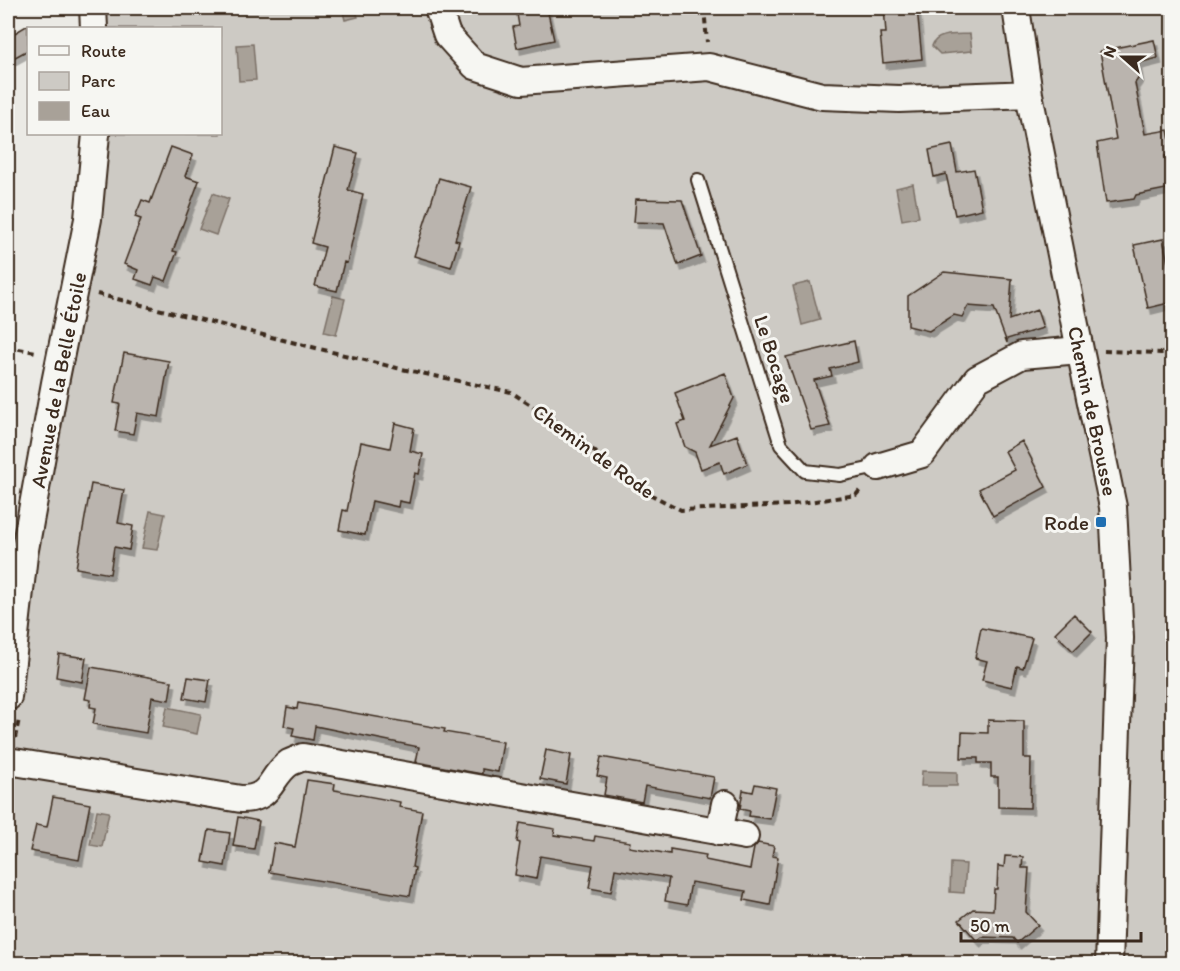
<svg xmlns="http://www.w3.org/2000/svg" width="1180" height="971" viewBox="0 0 1180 971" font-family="Itim,sans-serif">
<defs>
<filter id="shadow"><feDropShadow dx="3.5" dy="6" stdDeviation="0" flood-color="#0004"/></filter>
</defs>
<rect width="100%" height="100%" fill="#ebeae5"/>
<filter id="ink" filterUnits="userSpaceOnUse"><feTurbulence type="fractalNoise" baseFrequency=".0167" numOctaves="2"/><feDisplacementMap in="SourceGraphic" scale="12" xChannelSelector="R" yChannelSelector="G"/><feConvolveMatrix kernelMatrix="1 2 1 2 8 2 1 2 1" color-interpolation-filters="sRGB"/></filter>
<g filter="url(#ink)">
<path fill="#cdcac4" stroke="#847a71" stroke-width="1.5" d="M93,8H1172V963L8,964V697L96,134H220V28H94Z"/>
<path fill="#a8a198" stroke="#7c7167" stroke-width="1.5" d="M342,8H355L358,17L345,20Z
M970,34L972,51L940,54L932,46C936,32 957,35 970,34Z
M253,44L256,80L239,81L237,45Z
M913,184L919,217L902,220L896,188Z
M213,193L229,199L216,235L199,229Z
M810,282L820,320L802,325L793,286Z
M333,296L345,299L336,335L324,332Z
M150,511L165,514L157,550L142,548Z
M167,707L201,714L197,734L163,727Z
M922,771L957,772V786H921Z
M97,810L109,812L102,847L90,845Z
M951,863L966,864L964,893L950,892Z"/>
<path fill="#bab4ae" stroke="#3b2a1e" stroke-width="1.5" filter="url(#shadow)" d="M516,8H547L554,40L517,48L513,27L519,26Z
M884,8H917L922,59L883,63L880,33H886Z
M28,25V50L8,61V37Z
M1154,40L1158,58L1138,63L1140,76L1135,83L1137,94L1145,134L1168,130L1173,155L1165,156L1171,188L1136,195L1134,199L1106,203L1097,143L1116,139L1100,51Z
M952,145L957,172L974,169L982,209L955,215L946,174L934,177L929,150Z
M171,147L193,155L185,176L199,181L173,251L177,252L166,281L155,277L152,285L135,279L138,270L124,264L141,219L135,217L142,200L150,203Z
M335,147L358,153L348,190L363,194L347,263L344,262L337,291L315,286L325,247L311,243Z
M439,178L471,187L455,240L459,241L451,267L414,256Z
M636,199L682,200L701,256L678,265L664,223L634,222Z
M1163,239L1169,269H1173V302L1148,308L1134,245Z
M944,272L1012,279L1009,320L1037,310L1043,328L1007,339V343L994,308L968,306L962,317L954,315L929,331L908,326V296Z
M854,341L858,362L830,369L832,376L814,380L830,426L811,430L786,357Z
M124,353L169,361L159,417L137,413L133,434L115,431L120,404L114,403Z
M725,373L734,398L710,445L737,435L747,464L724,474L720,462L701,469L695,452L685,447L677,424L685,421L675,393Z
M395,423L414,428L410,451L423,454L419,474L415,473L409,503L399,501L398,507L372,501L365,535L339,530L343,510L347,511L361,442L390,448Z
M1022,441L1046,487L993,516L979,489L1015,470L1005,451Z
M91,484L124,490L118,523L133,526L129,550L114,547L110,574L76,568Z
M1074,614L1092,632L1073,651L1055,633Z
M981,628L1032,638L1023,668L1017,666L1012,687L982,680L987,661L975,658Z
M59,654L86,658L82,682L56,677Z
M91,667L172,681L169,700L152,697L146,733L93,724L96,708L90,707L91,700L85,699Z
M188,677L210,680L206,702L184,698Z
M298,703L445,729L444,732L503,742L498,772L482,769V774L416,762L419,747L315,726L313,740L292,736L294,728L284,726L287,707L297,709Z
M988,720L1024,721V758H1031L1030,808L998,807V777H991V763H978V758H961L962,732L988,733Z
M546,750L571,755L566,784L540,779Z
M601,757L714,777L710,798L645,786L642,802L604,795L607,778L597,776Z
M307,780L335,784L334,790L400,802L399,807L422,811L412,867L415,868L410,896L269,872L274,843L295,847Z
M755,784L776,788L770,819L749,816L750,811L740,809L743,790L753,792Z
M53,797L90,804L79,860L30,851L36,825L47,827Z
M238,817L259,821L254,849L233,846Z
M520,823L555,829L554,835L594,841L595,836L630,842L629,847L670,854V849L706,855L705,860L750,869L754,848L758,843L774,846L772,856L778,857L770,905L744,900L746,891L691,882L687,905L665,901L669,878L615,869L611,892L589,888L593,865L540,856L536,879L515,875L520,843L517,842Z
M209,830L230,833L225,866L203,862Z
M1005,856L1023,857L1022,868H1029L1026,912L1038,925L1017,943L1013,938L982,937L977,941L959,920L973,909L993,910L994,889H997L998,866L1004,867Z"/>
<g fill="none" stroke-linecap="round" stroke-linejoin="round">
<defs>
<path id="service" d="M698,180L781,445L805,471L840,475L878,467"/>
<path id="minor" d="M93,8L94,28
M438,8L447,35L475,66L521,81L709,67L822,96L899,99L1029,94
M1016,8L1029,94L1080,350L1113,507L1120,638L1109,964
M878,467L922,454L977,379L1022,355L1080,350
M8,697L24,555L55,383L88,219L96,134
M8,761L241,799C273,799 269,777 289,763C293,761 299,759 303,757L745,836
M719,832L725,804"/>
</defs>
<use href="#service" stroke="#3b2a1e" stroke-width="16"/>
<use href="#minor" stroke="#3b2a1e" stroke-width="30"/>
<path stroke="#3b2a1e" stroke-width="4" stroke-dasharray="6 4.5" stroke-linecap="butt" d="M704,8L707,42
M97,294L397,368L511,392L574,434L638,488L681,510L788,505L856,495L861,489
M8,347L36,352
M1104,351L1161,353L1172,351
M15,738L19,719"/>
<use href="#service" stroke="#f6f6f2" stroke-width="12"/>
<use href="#minor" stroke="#f6f6f2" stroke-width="26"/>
</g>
</g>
<rect fill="#1f6fb2" stroke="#f6f6f2" stroke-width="2" x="1095" y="516" width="12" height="12" rx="3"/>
<g text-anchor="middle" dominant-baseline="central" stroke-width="6" stroke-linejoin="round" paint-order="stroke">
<g font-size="21" fill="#3b2a1e" stroke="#f6f6f2">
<text transform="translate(775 359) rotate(72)">Le Bocage</text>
<text transform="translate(58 380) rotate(-79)">Avenue de la Belle Étoile</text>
<text transform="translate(1093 411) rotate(78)">Chemin de Brousse</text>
<text transform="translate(594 451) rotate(36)">Chemin de Rode</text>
</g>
<g font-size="21" fill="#3b2a1e" stroke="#f6f6f2" text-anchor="end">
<text x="1089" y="522">Rode</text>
</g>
</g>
<rect width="1180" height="971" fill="none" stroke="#f6f6f2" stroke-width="30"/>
<rect x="15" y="15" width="1150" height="941" fill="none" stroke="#3b2a1e" stroke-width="2" filter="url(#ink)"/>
<rect x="27" y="27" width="195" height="108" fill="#f6f6f2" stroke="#aba49d" stroke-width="1.5"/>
<rect x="39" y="46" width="30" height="9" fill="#f6f6f2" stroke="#aba49d" stroke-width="1.5"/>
<text x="81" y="57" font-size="18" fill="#3b2a1e">Route</text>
<rect x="39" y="72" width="30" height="18" fill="#cdcac4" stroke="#aba49d" stroke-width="1.5"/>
<text x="81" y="87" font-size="18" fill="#3b2a1e">Parc</text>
<rect x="39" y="102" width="30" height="18" fill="#a8a198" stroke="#aba49d" stroke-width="1.5"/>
<text x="81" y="117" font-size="18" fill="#3b2a1e">Eau</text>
<g transform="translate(1123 57) rotate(291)" stroke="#f6f6f2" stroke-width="4.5" paint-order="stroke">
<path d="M0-4.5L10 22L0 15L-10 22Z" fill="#3b2a1e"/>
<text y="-9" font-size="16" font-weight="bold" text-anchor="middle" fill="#3b2a1e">N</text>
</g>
<path d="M961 932v9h180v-9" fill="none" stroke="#3b2a1e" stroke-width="3"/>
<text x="970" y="932" font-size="18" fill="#3b2a1e" stroke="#f6f6f2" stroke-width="4.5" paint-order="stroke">50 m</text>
</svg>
